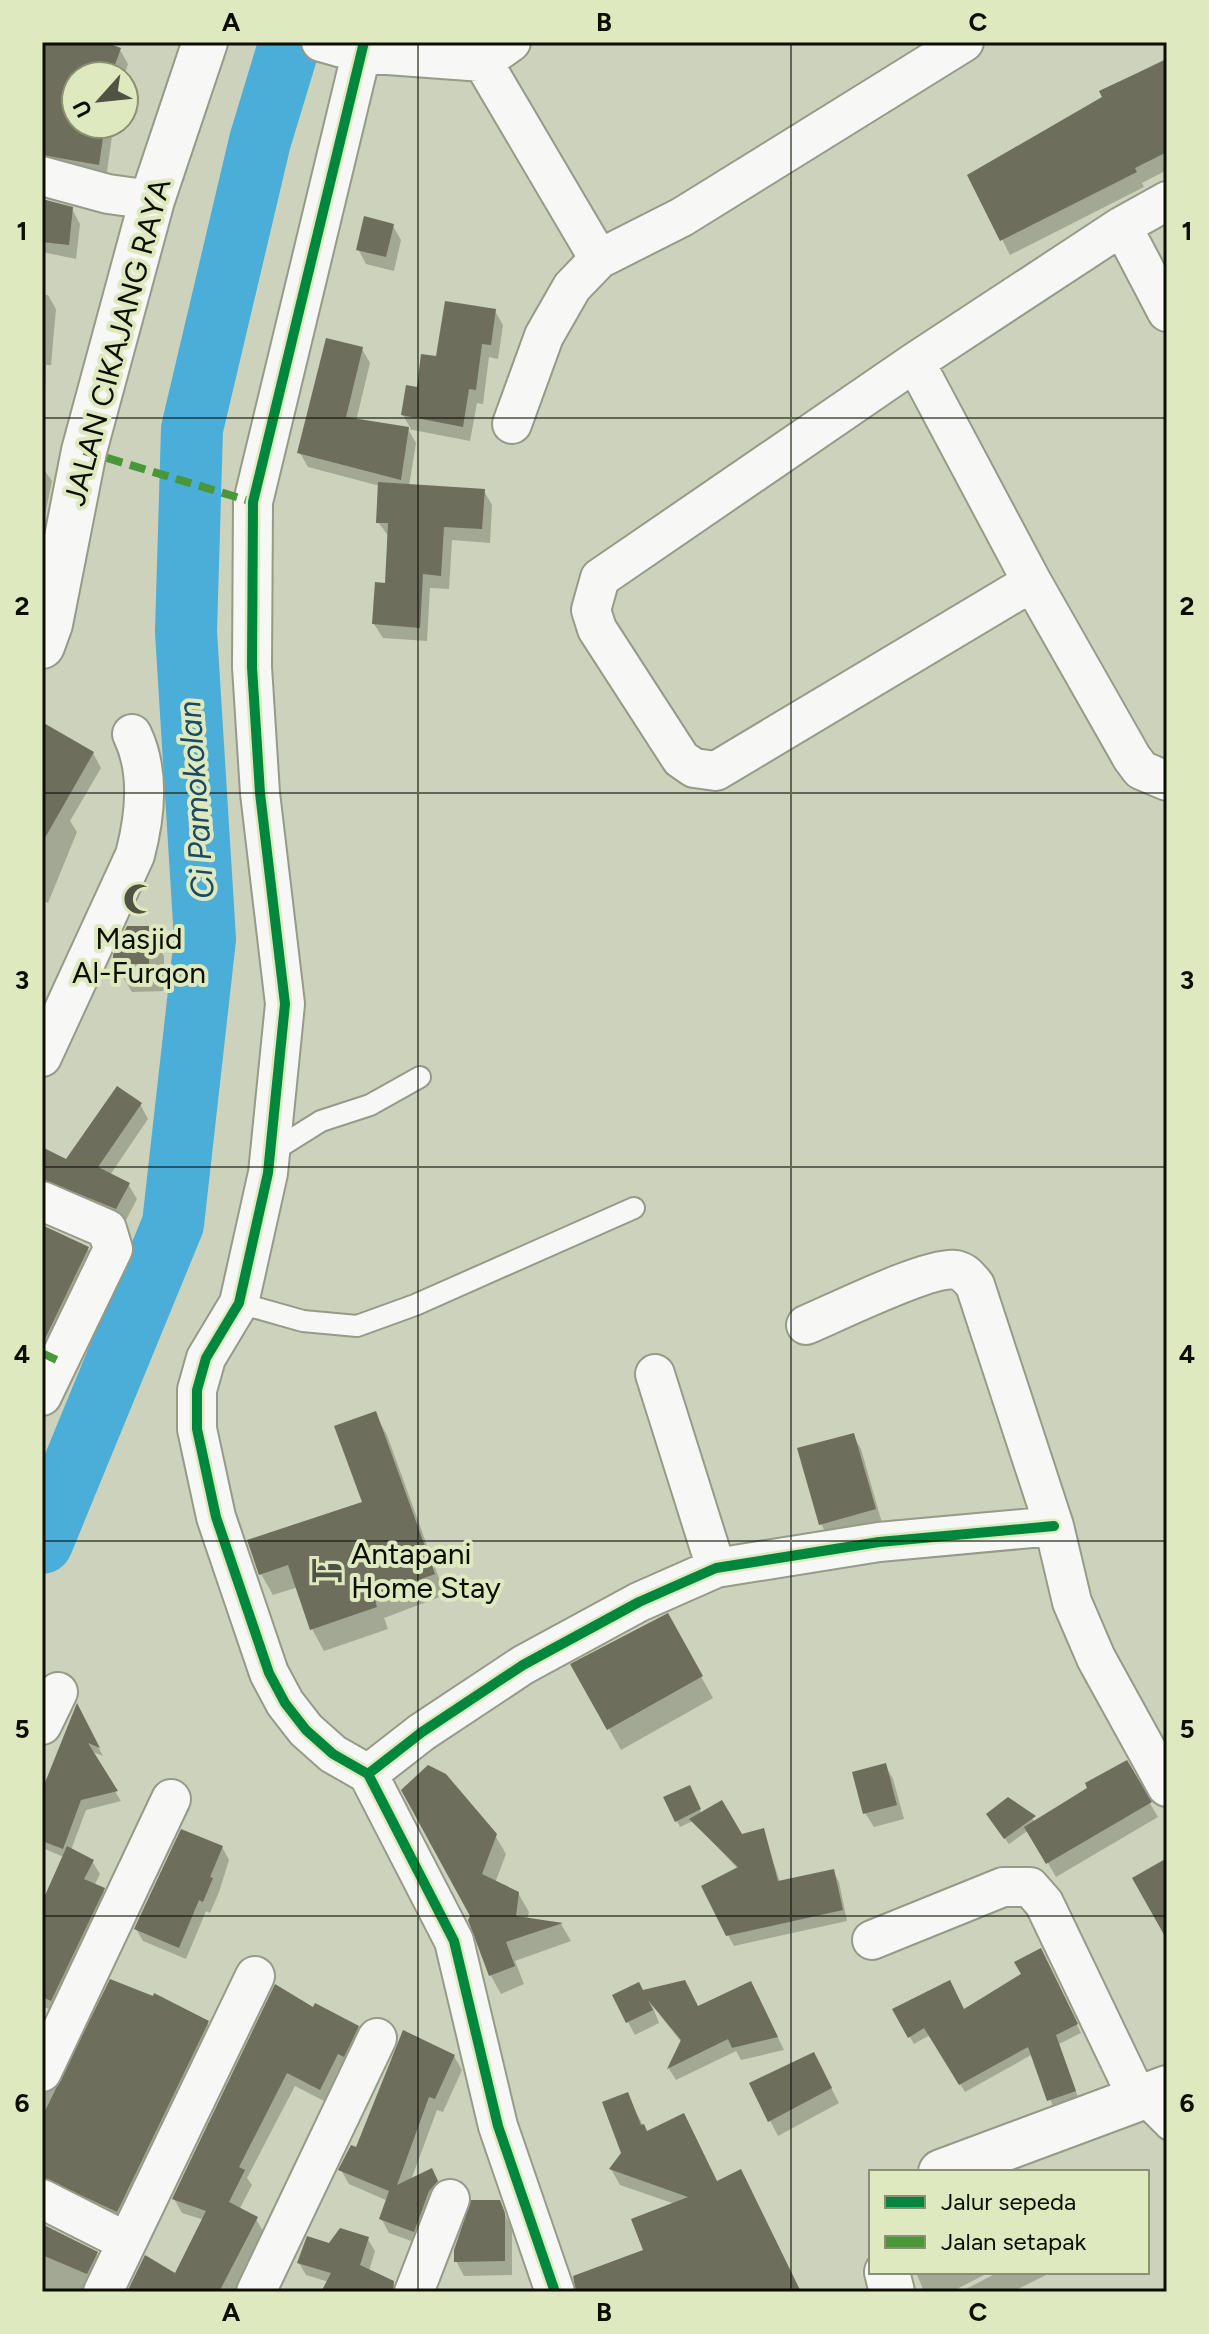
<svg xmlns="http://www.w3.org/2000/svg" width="1209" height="2334" viewBox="0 0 1209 2334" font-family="Figtree,sans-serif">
<rect width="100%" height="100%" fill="#ccd2bb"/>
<path fill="#0003" d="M42,42H98L120,50L128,64L124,76H76V124H106L112,136L106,179L42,170Z
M1167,58V170L1142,183L1144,187L1010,255L970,176L1104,98L1101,92Z
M42,199L72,209L80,224L76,259L42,252Z
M393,226L401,240L394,271L366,264L358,249Z
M42,295H48L56,309L51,365H46L44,428Z
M495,311L503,325L498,359L489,357L483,404L477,403L470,441L408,429L416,443L409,486L484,491L492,505L490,543L452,540L449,589L430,588L427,641L383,638L374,624L387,585L389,537L378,522L380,486L308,467L300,453L362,349L370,363L356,421L411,429L403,415L438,359Z
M42,467L52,481L45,515H42Z
M42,736L93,753L101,768L70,821L77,832L48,903L42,900Z
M148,928L164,956V991L132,992L115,964Z
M140,1104L148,1119L110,1175L128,1184L137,1199L125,1222L60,1194L42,1195V1150L67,1161Z
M88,1249L96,1263L42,1380V1277Z
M375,1414L387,1435L445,1595L384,1618L388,1629L324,1651L312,1629L298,1587L273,1595L261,1574L365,1503Z
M853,1435L861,1449L882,1523L829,1538L821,1524Z
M667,1616L713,1698L621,1750L573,1665Z
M77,1708L103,1756L90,1751L121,1801L86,1810L71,1850L92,1861L100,1874L94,1886L103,1890L111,1903L58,2013L42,2006V1899L45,1900L64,1857L42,1848V1799Z
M1126,1763L1158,1817L1056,1877L1029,1830L1009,1844L992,1821L1008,1800L1036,1822Z
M885,1765L893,1779L904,1819L874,1827L865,1813Z
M403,1790L495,1835L506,1854L495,1883L518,1893L529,1912L527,1920L561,1924L571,1941L515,1961L524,1984L501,1994L491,1976L470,1920L472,1916Z
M692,1794L702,1814L741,1836L763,1831L780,1882L833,1871L839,1882L847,1921L734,1946L728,1935L738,1869L693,1821L680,1827L677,1821Z
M222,1847L229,1860L219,1892L210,1913L206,1911L186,1959L143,1941L136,1929Z
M1045,1958L1081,2033L1059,2044L1079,2100L1054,2109L1033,2054L965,2092L930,2035L914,2044L894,2010L964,2012Z
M642,1992L698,2009L758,1996L784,2050L741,2060L736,2051L676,2080L669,2069L682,2043L652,2005L659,2023L635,2035L614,1996Z
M313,2010L358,2027L366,2041L328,2103L295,2086L247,2178L252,2185L239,2210L256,2219L264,2233L234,2292H216L204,2220L182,2213L174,2199Z
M207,2023L214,2035L124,2223L42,2191V2095L63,2083Z
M454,2056L462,2070L443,2112L437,2110L411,2180L431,2170L439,2185L422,2245L389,2233L381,2218L388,2201L349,2184L341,2170Z
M821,2068L839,2103L778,2136L751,2084Z
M627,2095L647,2133L717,2183L801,2292H577L645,2251L675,2204L620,2185L611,2169L623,2154Z
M499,2202L512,2229V2275L464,2276L456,2261Z
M367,2238L375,2251L369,2271L393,2283L398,2292H324L329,2282L306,2275L299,2263Z
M42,2243L96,2253L103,2265L92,2292H42Z
M916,2272H990L951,2292H924Z
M992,2272H1052L1012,2292H960L993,2275Z"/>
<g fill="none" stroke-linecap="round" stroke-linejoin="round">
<path stroke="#4aaed8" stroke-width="62" d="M42,1543L173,1224L205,939L186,632L192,429L260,141L290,42"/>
</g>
<path fill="#6d6e5c" d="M42,42H104L121,48L111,76H76V124H105L99,165L42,155Z
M1167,59V152L1135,168L1137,172L1000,241L967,175L1102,97L1099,91Z
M42,199L73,207L69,245L42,242Z
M364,216L394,224L386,257L356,250Z
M445,301L496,309L491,345L482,344L476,390L469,389L463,427L401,415L406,385L417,387L421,354L436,356Z
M326,338L363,347L346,417L409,427L401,480L297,453Z
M378,482L485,489L482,529L444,527L441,576L423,574L420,628L372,624L375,582L385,583L388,523H376Z
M42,722L94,752L42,843Z
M127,926H149V964H113V955Z
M117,1086L142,1103L98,1167L130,1183L116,1209L42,1179V1147L66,1159Z
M42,1225L89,1247L42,1345Z
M376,1411L435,1574L374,1596L377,1607L310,1630L288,1565L259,1575L247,1540L362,1502L334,1426Z
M854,1433L876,1509L819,1525L797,1448Z
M668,1613L703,1676L607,1730L570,1664Z
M77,1703L100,1748L88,1743L118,1791L81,1800L63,1849L42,1841V1790Z
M1127,1760L1152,1802L1046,1864L1024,1827L1087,1788L1085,1783Z
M886,1763L897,1805L863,1814L852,1772Z
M428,1765L446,1774L497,1834L482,1874L519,1892L516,1916L563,1923L506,1942L515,1966L489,1976L468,1920L470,1916L401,1790Z
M690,1785L701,1809L675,1822L663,1797Z
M1008,1797L1036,1816L1004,1839L986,1814Z
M722,1800L742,1834L764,1828L778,1881L834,1869L843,1910L726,1936L701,1886L738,1867L689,1819Z
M181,1829L223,1846L210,1877L213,1878L203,1902L199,1900L179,1948L134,1929Z
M67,1846L94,1860L84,1879L105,1888L51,2001L42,1997V1902Z
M1167,1858V1940L1132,1878Z
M1041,1948L1078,2024L1056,2035L1076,2091L1047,2101L1028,2047L959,2085L924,2028L908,2038L892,2009L950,1980L964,2009L1021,1974L1014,1962Z
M110,1979L153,1996L154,1993L209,2021L117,2212L42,2177V2117Z
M685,1980L698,2006L751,1981L778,2037L732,2048L728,2039L667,2069L681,2040L648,2000L653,2010L626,2023L612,1995L639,1982L643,1990Z
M275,1984L313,2007L315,2003L359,2026L344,2057L338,2054L320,2090L287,2073L239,2167L245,2170L229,2202L258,2217L219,2292H127L145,2255L175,2273L206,2211L172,2199Z
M403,2030L455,2055L435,2099L429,2097L397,2185L432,2168L438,2181L429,2191L414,2232L379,2219L389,2191L338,2170L351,2145L356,2147Z
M814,2052L832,2088L768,2122L749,2083Z
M628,2092L641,2125L644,2124L647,2131L684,2113L717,2181L741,2169L801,2292H576L573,2276L643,2250L631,2219L688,2197L609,2169L621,2153L602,2102Z
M471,2200H500L505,2213V2261L454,2262V2250Z
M42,2224L98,2252L87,2274L42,2255Z
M340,2228L369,2237L360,2265L394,2281L393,2292H321L331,2273L297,2263L307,2236L329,2243Z"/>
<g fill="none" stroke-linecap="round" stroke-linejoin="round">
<defs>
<path id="service" d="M270,1153L321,1121L370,1105L420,1077
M239,1303L303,1321L357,1326L415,1305L634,1208
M1139,2101L1167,2129"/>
<path id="minor" d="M321,42L360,53L483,62L511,42
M364,42L253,502L252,667L260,793L285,1004L268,1173L239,1303L206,1358L197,1390V1429L216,1517L269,1673L285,1703L306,1730L333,1754L368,1774
M483,62L599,259
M42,176L108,194L152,200
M1122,226L1167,312
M915,362L1032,582L1132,758L1141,770L1167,781
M512,424L544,336L572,287L599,259L682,217L964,42
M1032,582L716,771L694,768L681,759L597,629L591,610L600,578L915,362L1122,226L1167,201
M42,1057L135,855C145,817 150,771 132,734
M42,1201L107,1229L113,1249L42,1396
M806,1325C835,1313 931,1265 956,1270C965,1272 969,1278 975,1285L1054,1526L1072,1602L1096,1658L1167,1787
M655,1374L716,1568
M42,1725L58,1692
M872,1940L1003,1887H1030L1044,1903L1139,2101
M42,2072L171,1799
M42,2199L127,2242
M103,2292L255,1976
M256,2292L377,2038
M414,2292L450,2199
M555,2292L498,2126L454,1941L368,1774L422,1732L523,1665L639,1602L716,1568L879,1542L1054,1526"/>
<path id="tertiary" d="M941,2172L1167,2088
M887,2272L892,2292"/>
<path id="secondary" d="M42,646L50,624L84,451L152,200L205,42"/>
</defs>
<use href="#service" stroke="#969a88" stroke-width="24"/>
<use href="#minor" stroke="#969a88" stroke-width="42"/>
<use href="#tertiary" stroke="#969a88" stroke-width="48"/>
<use href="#secondary" stroke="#969a88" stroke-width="48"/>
<use href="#service" stroke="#f7f8f5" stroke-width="20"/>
<use href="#minor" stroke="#f7f8f5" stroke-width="38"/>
<use href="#tertiary" stroke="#f7f8f5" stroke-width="44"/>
<use href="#secondary" stroke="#f7f8f5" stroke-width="44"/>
<path stroke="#499739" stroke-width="8" stroke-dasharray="16 8" stroke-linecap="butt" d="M84,451L253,502
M42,1353L59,1361"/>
<defs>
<path id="cycleway" d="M364,42L253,502L252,667L260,793L285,1004L268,1173L239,1303L206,1358L197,1390V1429L216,1517L269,1673L285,1703L306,1730L333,1754L368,1774
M555,2292L498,2126L454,1941L368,1774L422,1732L523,1665L639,1602L716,1568L879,1542L1054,1526"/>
</defs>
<use href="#cycleway" stroke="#dee9bf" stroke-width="15"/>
<use href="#cycleway" stroke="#00873e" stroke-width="10"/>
</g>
<path fill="none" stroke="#0b0e02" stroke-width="2" stroke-opacity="0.55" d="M418,42V2292M791,42V2292M42,418H1167M42,793H1167M42,1167H1167M42,1541H1167M42,1916H1167"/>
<defs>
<symbol id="mosque-bare" viewBox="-9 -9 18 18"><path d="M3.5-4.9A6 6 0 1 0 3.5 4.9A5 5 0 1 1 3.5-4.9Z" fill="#4f5343" stroke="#dee9bf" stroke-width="2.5" paint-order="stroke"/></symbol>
<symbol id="hotel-bare" viewBox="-9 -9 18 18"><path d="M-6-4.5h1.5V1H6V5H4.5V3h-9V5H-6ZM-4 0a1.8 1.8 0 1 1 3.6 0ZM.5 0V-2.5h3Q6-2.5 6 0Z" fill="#4f5343" stroke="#dee9bf" stroke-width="2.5" paint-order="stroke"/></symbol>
</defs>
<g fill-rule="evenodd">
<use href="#mosque-bare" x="117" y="877" width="44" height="44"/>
<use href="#hotel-bare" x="305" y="1548" width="44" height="44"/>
</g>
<g text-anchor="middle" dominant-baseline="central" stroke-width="8" stroke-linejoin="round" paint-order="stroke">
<g font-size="30" fill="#0b0e02" stroke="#dee9bf">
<text transform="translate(117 342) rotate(-75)">JALAN CIKAJANG RAYA</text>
</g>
<g font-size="30" fill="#0b0e02" stroke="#dee9bf">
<text x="139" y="938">Masjid<tspan x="139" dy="34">Al-Furqon</tspan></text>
<text x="351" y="1553" text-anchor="start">Antapani<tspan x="351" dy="34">Home Stay</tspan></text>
</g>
<g font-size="32" font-style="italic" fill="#194966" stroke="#dee9bf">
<text transform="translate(196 800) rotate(-94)">Ci Pamokolan</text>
</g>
</g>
<rect width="1209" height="2334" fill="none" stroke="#dee9bf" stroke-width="88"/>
<rect x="869" y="2170" width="280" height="104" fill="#dee9bf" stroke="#8a9173" stroke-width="2"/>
<rect x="885" y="2196" width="40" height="12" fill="#00873e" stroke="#8a9173" stroke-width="2"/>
<text x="941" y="2210" font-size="24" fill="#0b0e02">Jalur sepeda</text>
<rect x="885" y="2236" width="40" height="12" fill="#499739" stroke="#8a9173" stroke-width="2"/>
<text x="941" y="2250" font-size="24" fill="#0b0e02">Jalan setapak</text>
<g transform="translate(100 100) rotate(243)"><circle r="38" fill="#dee9bf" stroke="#8a9173" stroke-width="2"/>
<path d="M0-6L14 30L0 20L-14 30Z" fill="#4f5343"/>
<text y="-12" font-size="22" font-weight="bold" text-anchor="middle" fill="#0b0e02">U</text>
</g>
<rect x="44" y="44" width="1121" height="2246" fill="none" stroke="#0b0e02" stroke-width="3"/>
<g font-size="26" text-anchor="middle" font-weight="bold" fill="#0b0e02">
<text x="231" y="31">A</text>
<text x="604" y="31">B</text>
<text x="978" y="31">C</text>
<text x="22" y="240">1</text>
<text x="1187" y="240">1</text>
<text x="22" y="615">2</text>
<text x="1187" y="615">2</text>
<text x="22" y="989">3</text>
<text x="1187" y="989">3</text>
<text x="22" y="1363">4</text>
<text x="1187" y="1363">4</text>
<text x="22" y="1738">5</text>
<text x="1187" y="1738">5</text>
<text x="22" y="2112">6</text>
<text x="1187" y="2112">6</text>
<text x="231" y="2321">A</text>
<text x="604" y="2321">B</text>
<text x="978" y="2321">C</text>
</g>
</svg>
